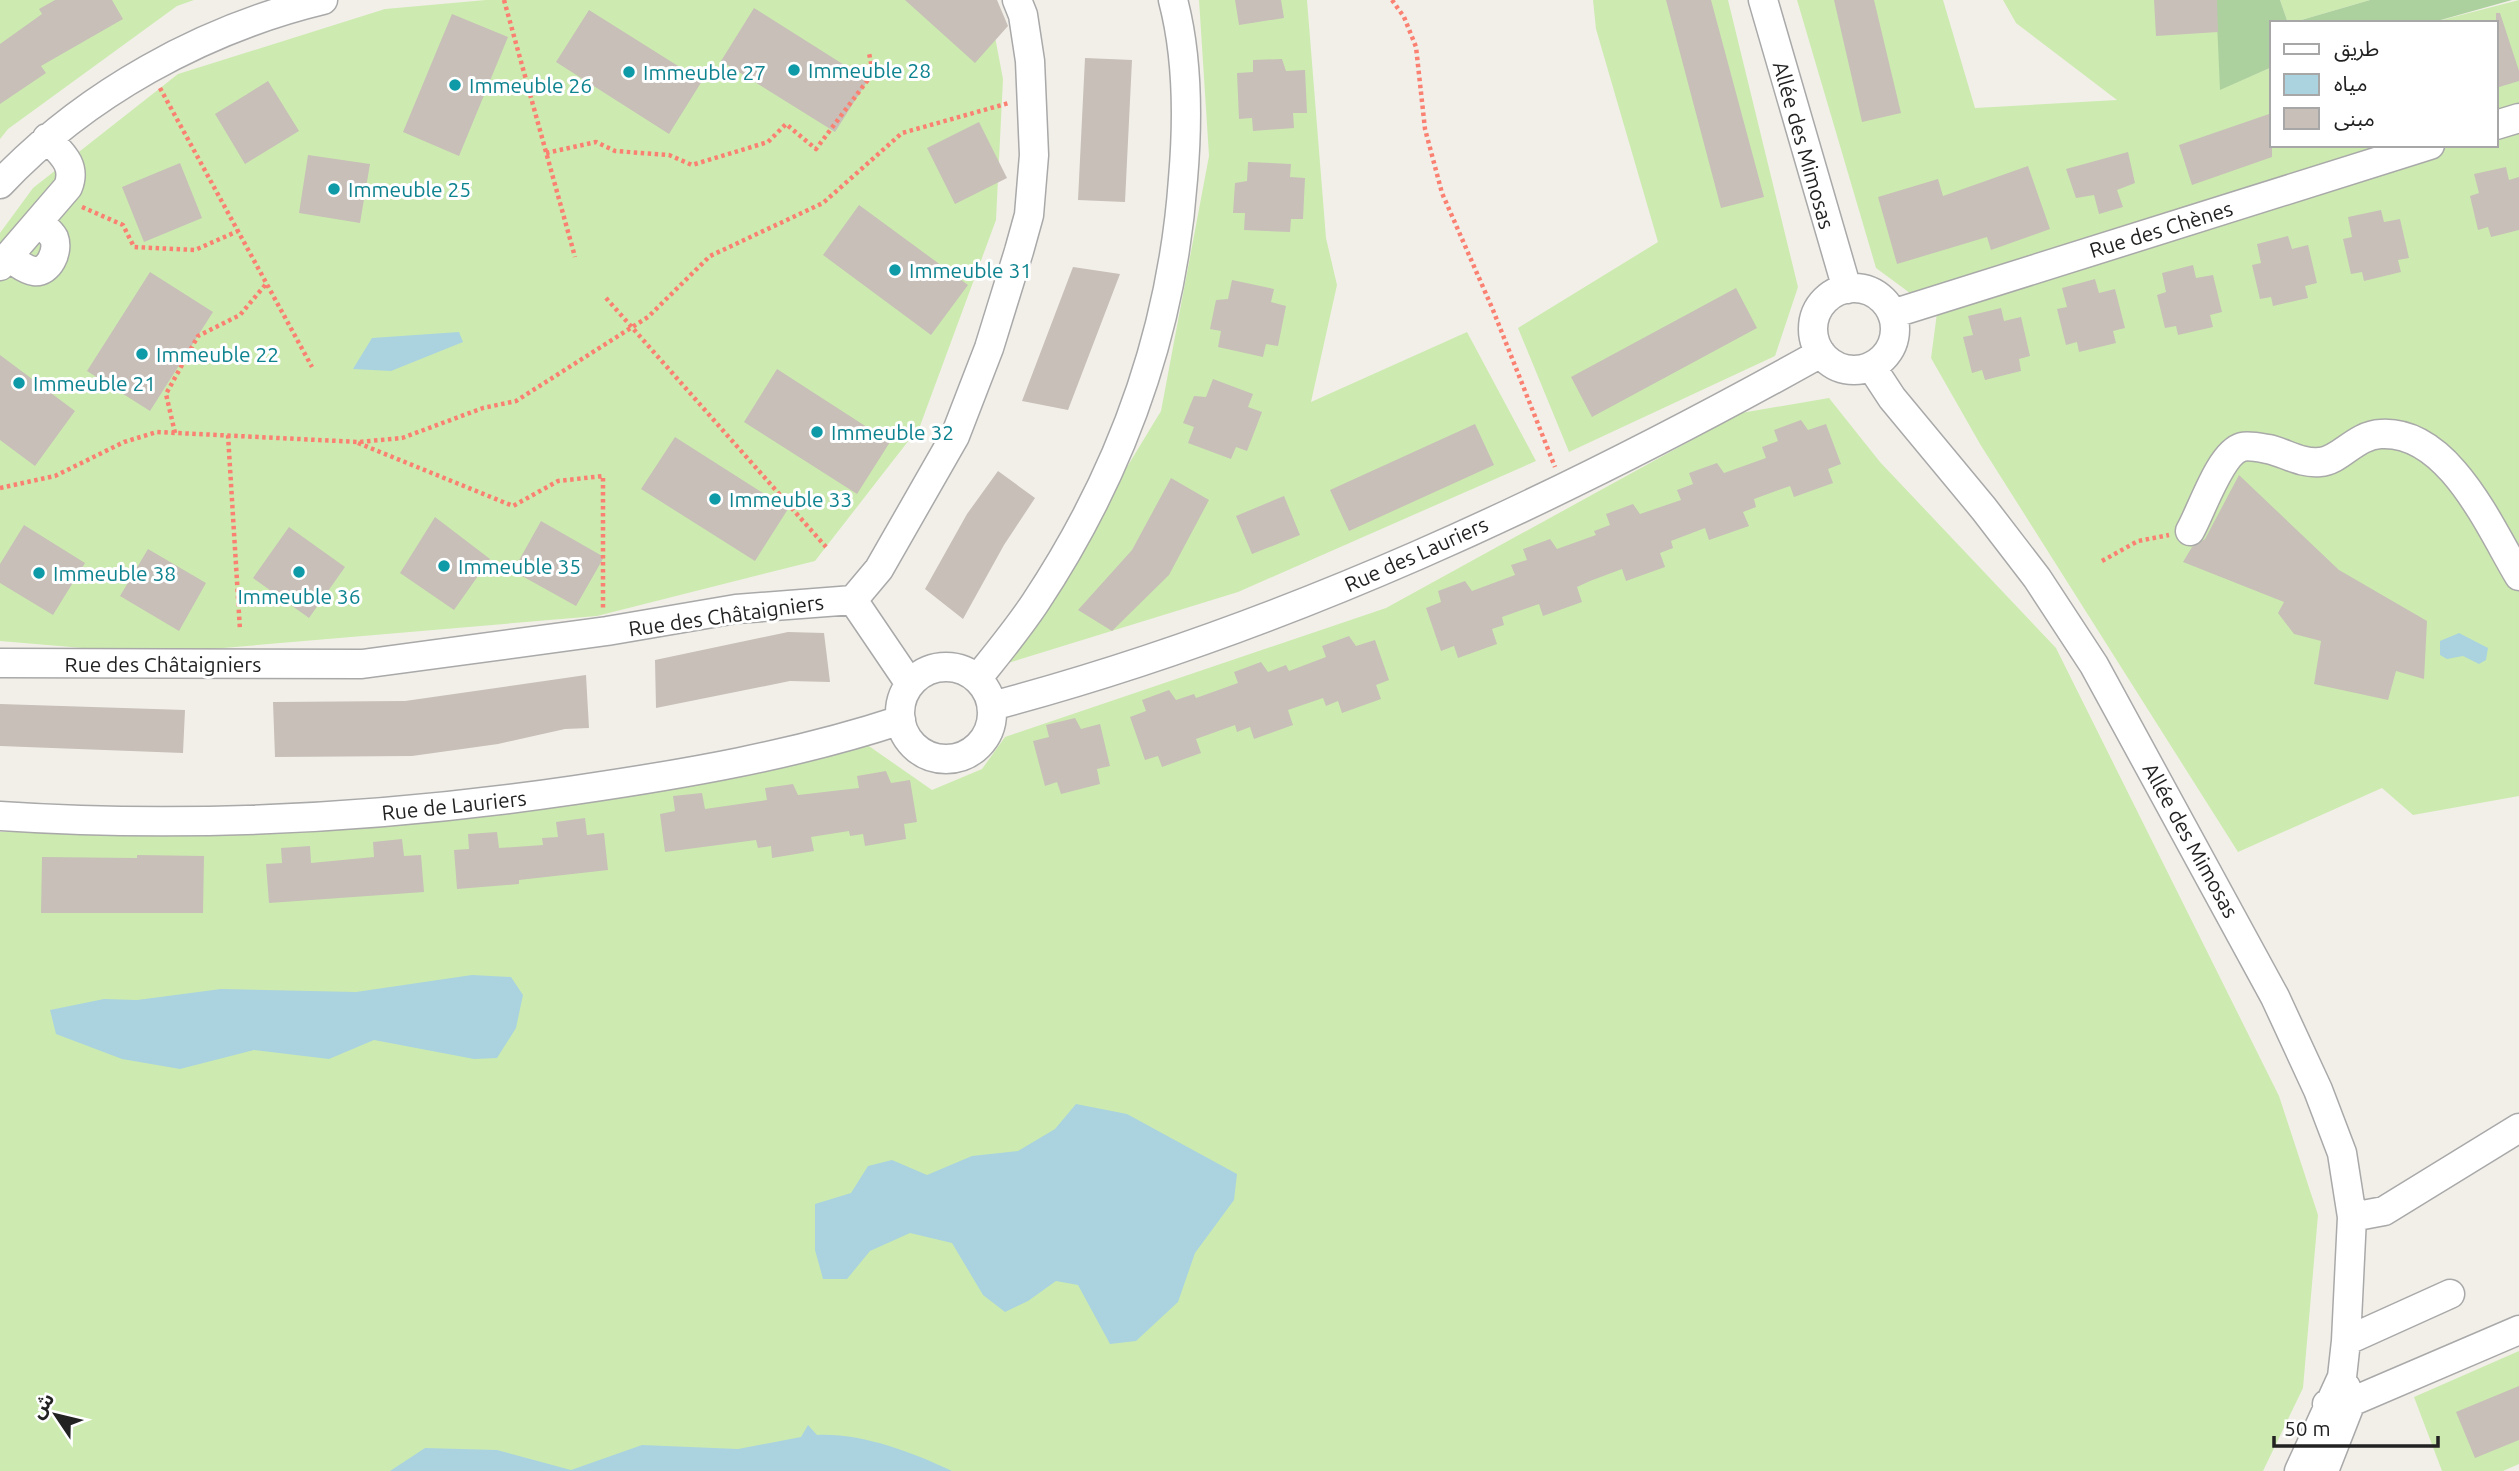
<svg xmlns="http://www.w3.org/2000/svg" width="2519" height="1471" viewBox="0 0 2519 1471" font-family="Ubuntu,'Noto Sans Arabic',sans-serif">
<rect width="100%" height="100%" fill="#f2efe9"/>
<path fill="#cdebb0" d="M0,0H194L177,6L8,129L0,139Z
M486,0H988L1003,79L996,220L920,426L815,561L597,616L153,654L0,641V233L33,188L178,74L385,9Z
M1199,0H1307L1326,238L1337,285L1311,402L1467,332L1536,461L1238,592L1008,663L1161,411L1209,156Z
M1593,0H1728L1798,287L1775,356L1569,452L1518,328L1658,242L1596,29Z
M1797,0H1943L1975,108L2117,100L2016,23L2003,0H2217L2221,89L2272,67V145H2496V23H2430L2519,0V796L2413,815L2382,788L2238,852L1980,444L1931,358L1937,313L1876,268Z
M2280,0H2370L2291,23H2288Z
M1829,398L1880,462L2056,648L2279,1096L2318,1215L2303,1388L2263,1471H0V832L257,833L866,744L932,790L982,769L1005,737L1386,608L1741,413Z
M2519,1351V1464L2503,1471H2442L2414,1397Z"/>
<path fill="#add19e" d="M2216,0H2280L2288,23H2272V67L2220,90Z
M2370,0H2512L2430,23H2291Z"/>
<path fill="#aad3df" d="M459,332L463,342L391,371L353,369L372,338Z
M2459,633L2488,648L2486,660L2479,664L2463,656L2447,659L2440,655V641Z
M472,975L511,977L523,995L516,1028L497,1058L474,1059L374,1040L329,1059L254,1050L180,1069L122,1059L56,1034L50,1010L104,999L137,1000L221,989L356,992Z
M1076,1104L1127,1114L1237,1174L1234,1200L1195,1253L1178,1302L1136,1341L1110,1344L1078,1285L1056,1281L1028,1301L1005,1312L983,1295L952,1243L910,1233L870,1251L847,1279H823L815,1250V1204L851,1193L868,1166L892,1160L927,1175L972,1156L1018,1151L1055,1129Z
M808,1425L817,1435C862,1433 911,1452 952,1471H390L425,1448L497,1450L571,1470L642,1445L738,1449L801,1437Z"/>
<path fill="#c7bfb8" d="M55,0H112L123,19L41,66L46,73L0,104V44L42,14L39,9Z
M905,0H997L1008,26L975,63Z
M1235,0H1281L1284,18L1239,25Z
M1666,0H1711L1764,197L1721,208Z
M1834,0H1874L1901,113L1862,122Z
M2154,0H2217L2218,32L2156,36Z
M754,8L868,80L835,132L721,61Z
M589,10L702,81L669,134L556,62Z
M2496,13H2500L2519,71V81L2496,88Z
M452,14L508,37L459,156L403,132Z
M1085,58L1132,60L1125,202L1078,200Z
M1282,59L1286,71L1305,70L1307,113H1293L1294,128L1253,131L1252,118L1239,119L1237,73L1253,72V60Z
M268,81L299,131L245,164L215,114Z
M2272,113V157L2192,185L2179,145Z
M979,122L1007,178L955,204L927,148Z
M2128,152L2135,183L2117,190L2123,207L2099,214L2094,195L2076,198L2066,169Z
M308,155L370,164L360,223L299,213Z
M1248,162L1291,164L1290,177L1305,178L1303,219H1291L1290,232L1244,230L1245,213H1233L1235,183L1247,181Z
M180,163L202,218L144,242L122,187Z
M2028,166L2050,229L1991,250L1987,237L1897,264L1878,197L1938,179L1943,196Z
M2506,167L2509,180L2519,177V230L2491,237L2488,227L2478,230L2470,196L2479,193L2474,174Z
M859,205L968,285L931,335L823,255Z
M2381,210L2384,222L2400,219L2409,258L2398,260L2401,272L2364,281L2362,272L2351,274L2343,239L2352,237L2348,217Z
M2288,236L2292,249L2308,245L2317,283L2305,286L2308,298L2273,306L2271,297L2260,299L2252,265L2261,263L2257,244Z
M2193,265L2196,278L2213,275L2222,312L2210,315L2213,327L2178,335L2176,326L2165,328L2157,295L2166,292L2162,273Z
M1073,267L1120,274L1068,410L1022,401Z
M150,272L213,312L150,411L87,371Z
M2095,279L2099,293L2115,289L2125,328L2113,331L2116,343L2079,352L2077,342L2066,345L2057,309L2067,307L2062,288Z
M1232,280L1274,289L1271,302L1286,306L1278,346L1266,344L1263,357L1218,347L1221,331L1210,329L1216,300L1228,299Z
M1736,288L1757,328L1592,417L1571,377Z
M2001,308L2004,321L2021,317L2030,356L2019,359L2021,371L1985,380L1982,370L1972,373L1963,337L1973,335L1968,316Z
M0,355L75,411L35,466L0,440Z
M777,369L890,442L857,494L744,422Z
M1213,379L1253,394L1248,407L1262,412L1247,451L1236,447L1231,459L1188,443L1194,427L1183,423L1194,396L1206,397Z
M1801,420L1808,430L1826,424L1841,464L1828,469L1833,483L1794,497L1790,486L1754,499L1756,507L1743,512L1749,526L1709,540L1705,528L1671,541L1673,548L1660,553L1665,567L1626,581L1622,569L1590,581L1577,587L1582,602L1543,616L1539,604L1502,617L1504,625L1492,629L1497,644L1458,658L1454,646L1441,651L1426,608L1441,602L1438,591L1465,581L1472,591L1515,575L1511,565L1527,560L1523,549L1550,539L1557,549L1596,535L1594,531L1610,525L1606,514L1633,504L1640,514L1681,500L1677,490L1693,484L1689,473L1717,463L1724,473L1766,458L1762,447L1778,441L1774,430Z
M1475,424L1494,465L1349,531L1330,490Z
M675,437L788,509L755,561L641,489Z
M998,471L1035,498L1004,545L963,619L925,589L967,514Z
M2239,475L2339,570L2427,621L2424,679L2396,671L2388,700L2314,684L2321,641L2294,634L2278,613L2284,602L2183,562L2192,547L2205,539Z
M1171,478L1209,500L1169,575L1112,631L1078,610L1132,550Z
M1284,496L1300,535L1252,554L1236,516Z
M435,517L490,559L454,610L400,573Z
M541,521L604,557L576,606L513,571Z
M24,525L85,563L53,615L0,583V564Z
M289,527L345,567L309,618L253,578Z
M148,549L206,583L179,631L120,596Z
M788,632L824,633L830,682L790,681L656,708L655,660Z
M1349,636L1356,646L1375,640L1389,680L1376,685L1381,699L1342,713L1338,701L1326,706L1323,698L1288,710L1293,725L1254,739L1250,727L1237,732L1235,725L1196,739L1201,753L1162,767L1158,756L1145,760L1130,717L1146,711L1142,700L1169,690L1176,700L1194,694L1196,698L1238,683L1234,672L1261,662L1268,672L1286,665L1289,671L1326,657L1322,646Z
M586,675L589,728L565,729L498,744L412,756L275,757L273,702L405,701Z
M0,704L185,710L183,753L0,746Z
M1075,718L1081,729L1100,724L1110,766L1097,769L1100,784L1061,794L1057,782L1045,786L1033,741L1049,737L1046,725Z
M886,771L891,783L910,780L917,822L904,824L906,839L865,846L863,834L850,836L849,831L811,837L814,851L772,858L771,846L758,848L756,840L665,852L660,814L675,811L673,796L702,793L705,809L767,800L765,788L793,784L798,795L859,788L857,776Z
M585,818L587,835L604,833L608,870L519,880V884L457,889L454,850L469,849L468,834L497,832L499,848L543,845L542,838L558,837L556,822Z
M402,839L404,856L421,855L424,892L269,903L266,864L282,863L281,848L310,846L311,863L374,857L373,842Z
M137,855L204,856L203,913H41L42,857L137,858Z
M2519,1386V1440L2475,1458L2456,1412Z"/>
<g fill="none" stroke-linecap="round" stroke-linejoin="round">
<defs>
<path id="minor" d="M1763,0L1847,289
M2496,125L2519,118
M0,184C85,94 203,29 323,0
M9,258C17,262 25,270 34,271C49,273 59,251 54,238C51,232 44,227 39,222
M0,266L68,187C77,165 61,153 47,138
M1813 329a41 41 0 1 1 82 0a41 41 0 1 1-82 0Z
M1892,314L2430,145
M1871,366L1892,398L1984,509L2037,578L2094,665L2275,997L2318,1090L2342,1153L2352,1217L2346,1341L2342,1377L2299,1471
M2190,531C2202,510 2220,453 2242,447C2249,445 2262,448 2268,449C2286,453 2301,464 2320,462C2340,461 2355,435 2381,434C2449,430 2490,528 2519,576
M853,600L910,684
M0,663L362,664L607,631L736,609L853,600L879,569L955,436L989,348L1019,251L1029,215L1034,155L1030,61L1023,15L1017,0
M900 713a46 46 0 1 1 92 0a46 46 0 1 1-92 0Z
M977,679C997,654 1017,630 1035,603C1120,475 1172,333 1183,179C1188,121 1188,57 1173,0
M992,706C1283,629 1559,499 1821,353
M0,816C193,829 384,818 575,790C685,774 795,755 901,720
M2352,1217L2384,1211L2519,1128
M2346,1341L2450,1294
M2327,1404L2351,1402L2519,1330
M2324,1471L2351,1402L2346,1387"/>
</defs>
<use href="#minor" stroke="#a9a9a9" stroke-width="31"/>
<path stroke="#fa8072" stroke-width="4.5" stroke-dasharray="3.5 3.5" stroke-linecap="butt" d="M504,0L575,257
M1392,0L1404,17L1416,47L1425,129L1442,193L1493,310L1555,467
M160,88L312,367
M546,153L596,142L615,151L669,155L692,165L768,142L786,124L816,149L873,73L869,53
M82,207L123,225L134,247L195,250L238,231
M606,298L826,547
M175,433L166,394L198,336L240,315L266,284
M228,435L240,630
M358,443L513,506L558,481L603,476V610
M0,488L55,476L124,442L157,432L359,442L402,438L483,408L516,401L648,317L710,256L823,203L902,133L1009,103
M2102,561L2138,541L2169,535"/>
<use href="#minor" stroke="#fff" stroke-width="28"/>
</g>
<g fill="#0f9aa8" stroke="#fff" stroke-width="2.5">
<circle cx="794" cy="70" r="7"/>
<circle cx="629" cy="72" r="7"/>
<circle cx="455" cy="85" r="7"/>
<circle cx="334" cy="189" r="7"/>
<circle cx="895" cy="270" r="7"/>
<circle cx="142" cy="354" r="7"/>
<circle cx="19" cy="383" r="7"/>
<circle cx="817" cy="432" r="7"/>
<circle cx="715" cy="499" r="7"/>
<circle cx="444" cy="566" r="7"/>
<circle cx="299" cy="572" r="7"/>
<circle cx="39" cy="573" r="7"/>
</g>
<g text-anchor="middle" dominant-baseline="central" stroke-width="6" stroke-linejoin="round" paint-order="stroke">
<g font-size="21" fill="#0d838f" stroke="#fff" text-anchor="start">
<text x="808" y="70">Immeuble 28</text>
<text x="643" y="72">Immeuble 27</text>
<text x="469" y="85">Immeuble 26</text>
<text x="348" y="189">Immeuble 25</text>
<text x="909" y="270">Immeuble 31</text>
<text x="156" y="354">Immeuble 22</text>
<text x="33" y="383">Immeuble 21</text>
<text x="831" y="432">Immeuble 32</text>
<text x="729" y="499">Immeuble 33</text>
<text x="458" y="566">Immeuble 35</text>
<text x="53" y="573">Immeuble 38</text>
<text x="299" y="596" text-anchor="middle">Immeuble 36</text>
</g>
<g font-size="21" fill="#222" stroke="#fff">
<text transform="translate(1804 145) rotate(74)">Allée des Mimosas</text>
<text transform="translate(2161 229) rotate(-17)">Rue des Chènes</text>
<text transform="translate(1416 554) rotate(-24)">Rue des Lauriers</text>
<text transform="translate(726 615) rotate(-8)">Rue des Châtaigniers</text>
<text x="163" y="664">Rue des Châtaigniers</text>
<text transform="translate(454 805) rotate(-6)">Rue de Lauriers</text>
<text transform="translate(2191 840) rotate(61)">Allée des Mimosas</text>
</g>
</g>
<rect x="2270" y="21" width="228" height="126" fill="#ffffff" stroke="#a7a7a7" stroke-width="2"/>
<rect x="2284" y="44" width="35" height="10" fill="#ffffff" stroke="#a7a7a7" stroke-width="2"/>
<text x="2334" y="56" font-size="21" fill="#222222">طريق</text>
<rect x="2284" y="74" width="35" height="21" fill="#aad3df" stroke="#a7a7a7" stroke-width="2"/>
<text x="2334" y="91" font-size="21" fill="#222222">مياه</text>
<rect x="2284" y="108" width="35" height="21" fill="#c7bfb8" stroke="#a7a7a7" stroke-width="2"/>
<text x="2334" y="126" font-size="21" fill="#222222">مبنى</text>
<g transform="translate(56 1415) rotate(305)" stroke="#ffffff" stroke-width="5" paint-order="stroke">
<path d="M0-5L12 26L0 18L-12 26Z" fill="#222222"/>
<text y="-10" font-size="19" font-weight="bold" text-anchor="middle" fill="#222222">ش</text>
</g>
<path d="M2274 1436v10h164v-10" fill="none" stroke="#222222" stroke-width="3.5"/>
<text x="2284" y="1436" font-size="21" fill="#222222" stroke="#ffffff" stroke-width="5" paint-order="stroke">50 m</text>
</svg>
